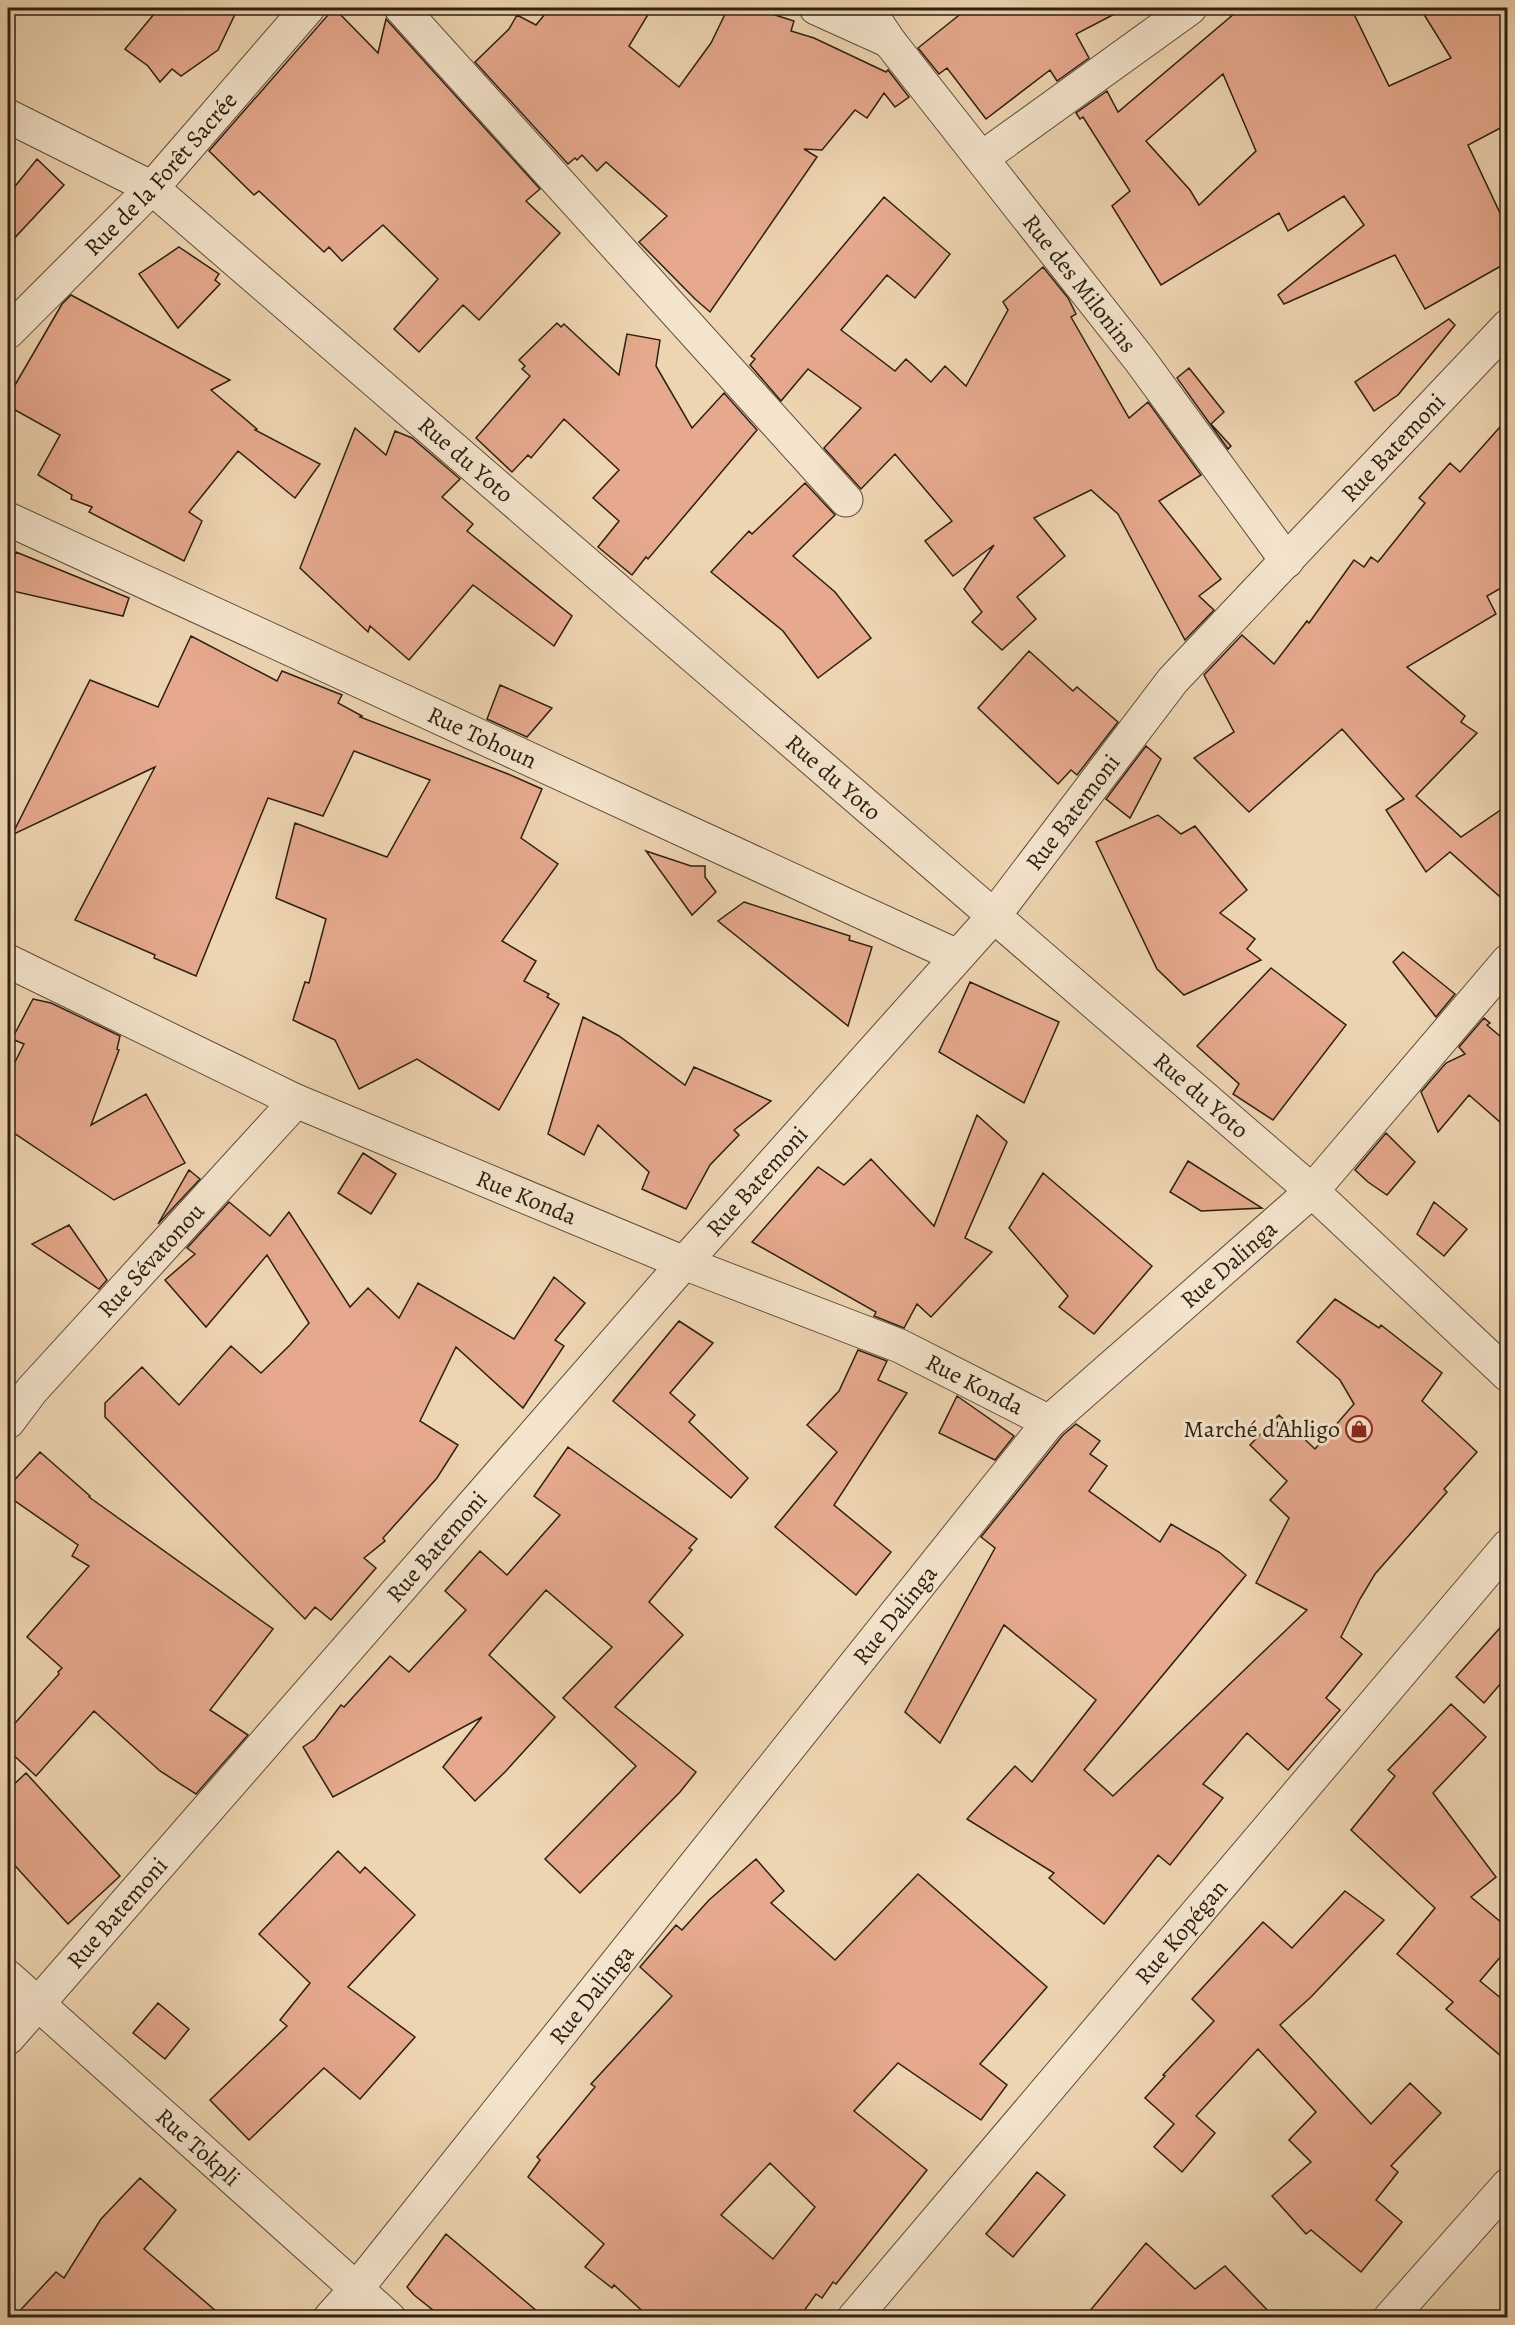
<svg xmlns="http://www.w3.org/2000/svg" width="1515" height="2325" viewBox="0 0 1515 2325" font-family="Alegreya,serif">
<rect width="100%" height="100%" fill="#eed5b1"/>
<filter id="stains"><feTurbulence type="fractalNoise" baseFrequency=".00333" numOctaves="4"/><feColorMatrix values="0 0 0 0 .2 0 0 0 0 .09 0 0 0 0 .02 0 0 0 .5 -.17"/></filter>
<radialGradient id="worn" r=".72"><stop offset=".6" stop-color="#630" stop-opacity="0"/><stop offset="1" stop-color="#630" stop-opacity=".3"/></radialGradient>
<path fill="#e6a98d" stroke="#2c2013" stroke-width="1.5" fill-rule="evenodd" d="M159,8H238L218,50L181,76L172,69L160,82L148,66L125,49Z
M334,8L378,53L386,19L540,189L526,201L560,233L479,320L463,305L419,352L394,329L438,279L383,225L342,261L329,247L324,252L259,191L254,195L209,151Z
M550,8H652L629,46L679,87L711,43L728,8H753L794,21L791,31L814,38L886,72L888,70L909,97L895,107L884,93L867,118L855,110L822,150L804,149L817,157L710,312L695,299L639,242L667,216L606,162L597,171L582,155L577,160L575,158L568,164L475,62L509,29L517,15L536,25Z
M968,8H1126L1076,34L1089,58L1057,81L1050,70L986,119L947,68L939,74L918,48Z
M1241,8H1351L1389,86L1451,58L1420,8H1508V124L1468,145L1508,230V262L1425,309L1395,255L1284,304L1278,295L1364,225L1344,196L1288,231L1279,213L1161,285L1112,206L1130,191L1083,117L1080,119L1076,113L1107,91L1118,112ZM1223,74L1256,151L1199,205L1190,190L1146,141Z
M37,159L64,185L8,245V195Z
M884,197L950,254L915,298L887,275L841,330L895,371L906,359L931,382L945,366L966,386L1008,310L1003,302L1043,267L1068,298L1076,314L1071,317L1129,418L1148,402L1201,475L1159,501L1221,579L1199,596L1214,610L1185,640L1118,514L1091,490L1034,518L1065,556L1017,597L1036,619L1002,650L972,622L982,612L964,589L994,545L953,576L925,541L952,521L895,454L861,489L824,448L861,408L808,369L781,401L750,365L755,359L751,356Z
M179,247L219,274L215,280L220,284L178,328L139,274Z
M71,295L230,380L211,390L257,429L255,430L320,464L295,498L238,451L189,512L202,521L184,561L89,512L92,507L71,499L72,495L38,475L60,435L8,406V397L62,304Z
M1449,319L1455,325L1398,395L1374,411L1355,382Z
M557,323L561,327L564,324L619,375L627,334L660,340L656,366L692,428L724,393L757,430L648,559L646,557L632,575L598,547L619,521L593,498L619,470L564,419L531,458L528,455L512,472L476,438L530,376L522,369L525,366L519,360Z
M1189,368L1224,412L1211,424L1231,446L1228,449L1177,378Z
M1508,418V584L1487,596L1496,614L1407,667L1465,716L1461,722L1477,733L1416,796L1461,837L1508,805V904L1450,852L1426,872L1386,810L1404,799L1342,729L1249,812L1194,758L1234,732L1204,675L1242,635L1274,664L1307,621L1309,623L1354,560L1364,567L1371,557L1378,562L1425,503L1419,498L1450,463L1460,472Z
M355,428L386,455L395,431L412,438L460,479L442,497L473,524L467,531L572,616L554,646L473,585L409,660L370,626L368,632L300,568Z
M805,483L835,515L793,556L835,592L871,638L818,678L783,631L711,572L749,531L752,534Z
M16,552L129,598L123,616L8,590V572Z
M191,636L277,681L282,671L342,695L338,703L362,716L360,717L508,774L542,789L521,838L558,864L502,941L536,961L524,981L549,994L547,997L559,1004L499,1110L417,1059L359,1089L335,1040L293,1020L305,982L309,983L326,919L276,898L295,823L387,857L430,780L354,751L323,816L268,798L196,976L154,958L155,955L75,920L155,767L12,835L90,680L158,707Z
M1029,651L1073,691L1077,687L1118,722L1077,775L1071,770L1058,784L978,708Z
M500,685L552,708L527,737L487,719Z
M1146,746L1161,759L1130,818L1106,799Z
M1158,815L1181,834L1195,826L1247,890L1220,913L1255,939L1247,949L1261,960L1184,995L1157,969L1096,842Z
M646,851L691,866H705V877L716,892L692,915Z
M744,902L850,936L849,940L872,947L848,1026L718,921Z
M1403,952L1455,994L1436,1017L1393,962Z
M1271,968L1346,1025L1273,1120L1233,1094L1239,1084L1197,1046Z
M970,982L1059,1022L1024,1103L939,1052Z
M33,999L51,1003L120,1036L117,1049L119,1050L91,1125L146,1094L185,1163L114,1200L8,1129V1076L24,1044L12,1039Z
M583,1017L619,1036L685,1085L694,1067L771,1101L734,1130L739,1135L710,1165L686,1209L642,1189L649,1172L598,1125L584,1155L548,1134Z
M1484,1018L1490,1023L1487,1025L1508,1043V1129L1469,1095L1438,1132L1421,1092L1446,1063L1465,1054L1459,1047Z
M977,1115L1007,1142L965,1238L992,1252L931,1317L917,1304L904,1328L874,1316L876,1312L752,1242L818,1167L844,1185L871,1159L934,1226Z
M1386,1133L1415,1162L1387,1195L1368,1182L1355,1170Z
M363,1153L396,1174L371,1214L338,1193Z
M1188,1161L1262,1208L1201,1211L1170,1192Z
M189,1170L200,1179L158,1224Z
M1043,1173L1152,1266L1094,1334L1059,1307L1068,1296L1009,1228Z
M229,1202L270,1236L289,1212L350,1307L368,1288L399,1318L418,1283L514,1339L554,1277L585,1303L555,1340L564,1346L523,1408L456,1347L420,1421L458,1445L437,1478L383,1538L385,1541L364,1558L376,1568L331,1620L315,1607L305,1619L105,1417V1403L142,1367L179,1405L231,1346L261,1373L290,1345L309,1323L267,1255L206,1327L165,1280L195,1254L187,1248Z
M1434,1202L1467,1229L1444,1256L1417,1234Z
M69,1225L107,1280L99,1289L32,1244Z
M1335,1299L1379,1328L1381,1325L1442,1373L1422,1401L1477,1452L1444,1489L1447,1492L1375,1574L1360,1599L1341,1637L1362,1654L1326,1698L1340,1710L1288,1770L1247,1733L1203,1784L1223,1798L1170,1865L1158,1855L1104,1924L1049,1878L1054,1873L967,1819L1015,1766L1032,1782L1096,1700L1004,1625L940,1743L905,1712L995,1548L981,1537L1063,1435L1076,1424L1100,1441L1090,1454L1107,1466L1089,1491L1160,1542L1171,1524L1219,1552L1246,1575L1084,1770L1113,1796L1307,1610L1256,1583L1289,1518L1270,1500L1287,1481L1250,1445L1279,1415L1315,1449L1354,1404L1340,1380L1297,1342Z
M679,1321L713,1343L670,1393L695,1415L689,1422L748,1478L731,1498L613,1401Z
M858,1350L887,1361L878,1380L907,1393L834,1505L891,1552L856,1595L775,1527L837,1452L807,1425L839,1391Z
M957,1396L1014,1436L995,1460L939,1433Z
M568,1447L697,1539L689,1548L692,1550L649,1602L683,1635L615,1707L696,1772L680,1792L580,1893L545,1859L636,1766L563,1698L612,1647L546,1590L489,1655L555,1717L505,1772L475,1801L443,1767L482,1717L333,1797L303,1747L315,1739L341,1705L344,1707L390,1656L409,1672L466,1610L445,1591L480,1551L507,1575L560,1515L534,1496Z
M40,1452L90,1496L89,1497L273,1629L210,1710L248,1735L196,1794L160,1771L94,1711L36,1776L8,1750V1731L59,1674L58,1672L62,1668L27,1637L89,1566L72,1556L78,1545L8,1496V1487Z
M1508,1619V1675L1484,1703L1456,1677Z
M1451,1704L1486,1737L1433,1793L1496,1877L1471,1897L1508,1928V1948L1480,1981L1508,2004V2062L1446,2009L1453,2002L1397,1954L1435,1908L1351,1830L1395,1776L1388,1770Z
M26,1773L120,1876L68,1924L8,1858V1790Z
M338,1851L360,1873L365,1867L415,1915L348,1987L415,2037L360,2099L324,2068L249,2140L210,2100L287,2026L280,2020L310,1983L259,1934Z
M756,1859L784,1891L771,1903L835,1960L918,1874L1047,1987L980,2064L1007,2085L981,2120L898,2063L854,2111L927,2170L836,2284L833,2282L822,2298L816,2294L799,2318H650L614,2285L612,2288L585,2267L604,2244L528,2177L540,2160L537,2157L595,2087L591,2084L672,1996L640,1967L676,1925L682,1930L709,1900ZM770,2163L815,2207L773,2259L721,2215Z
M1345,1891L1384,1920L1311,1997L1280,2025L1371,2124L1410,2083L1441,2113L1391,2166L1398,2172L1376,2200L1402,2222L1361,2272L1311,2230L1306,2234L1272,2196L1311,2162L1289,2140L1316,2112L1258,2049L1196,2116L1215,2133L1182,2172L1154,2147L1174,2124L1145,2098L1165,2076L1163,2075L1214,2021L1192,1999L1263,1922L1292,1948Z
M158,2003L189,2029L165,2059L133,2033Z
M1037,2172L1065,2195L1013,2257L986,2234Z
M140,2178L176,2210L144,2249L224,2318H13L56,2272L64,2278L101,2219Z
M446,2234L478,2261L545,2318H443L414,2295L407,2287Z
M1146,2243L1195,2289L1225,2266L1275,2318H1084Z"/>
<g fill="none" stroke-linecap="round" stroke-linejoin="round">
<defs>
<g id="minor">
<path d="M401,8L846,500"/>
<path d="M816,8L889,41"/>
<path id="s1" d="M867,8L889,41L1140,360L1287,561"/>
<path id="s2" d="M8,116L152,188L1312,1191L1508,1375"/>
<path d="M982,158L1190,8"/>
<path id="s3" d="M8,332L152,188L308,8"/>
<path id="s4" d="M8,519L957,956"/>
<path id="s5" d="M8,961L296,1101L684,1263L900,1346L1049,1422"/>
<path id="s6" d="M8,1422L32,1390L296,1101"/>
<path id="s7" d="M8,1977L389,2318"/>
<path id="s8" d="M8,2038L684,1263L993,917L1173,680L1508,326"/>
<path id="s9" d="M330,2318L357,2288L1049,1422L1312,1191L1508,961"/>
<path id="s10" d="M854,2318L1508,1546"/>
<path d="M1390,2318L1508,2185"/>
</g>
</defs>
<use href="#minor" stroke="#5c4d3a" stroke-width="35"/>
<use href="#minor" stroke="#f4e4cc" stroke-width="33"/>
</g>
<defs>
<symbol id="shop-ring" viewBox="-11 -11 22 22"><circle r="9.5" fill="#f4e4cc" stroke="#8f2418" stroke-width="1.5"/><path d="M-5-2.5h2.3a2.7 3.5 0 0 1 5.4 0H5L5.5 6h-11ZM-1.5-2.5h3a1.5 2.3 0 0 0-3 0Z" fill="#8f2418"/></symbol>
</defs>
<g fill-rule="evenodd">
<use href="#shop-ring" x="1344" y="1414" width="30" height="30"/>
</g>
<g text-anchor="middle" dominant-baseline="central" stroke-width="6" stroke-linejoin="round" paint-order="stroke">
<g font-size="24" fill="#2c2013" stroke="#f4e4cc">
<text stroke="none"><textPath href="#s3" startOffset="220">Rue de la Forêt Sacrée</textPath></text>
<text stroke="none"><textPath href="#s1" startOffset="348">Rue des Milonins</textPath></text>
<text stroke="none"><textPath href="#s8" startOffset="2110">Rue Batemoni</textPath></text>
<text stroke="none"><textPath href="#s2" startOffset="576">Rue du Yoto</textPath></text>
<text stroke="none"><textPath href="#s4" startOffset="522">Rue Tohoun</textPath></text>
<text stroke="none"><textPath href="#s2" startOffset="1062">Rue du Yoto</textPath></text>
<text stroke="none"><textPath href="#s8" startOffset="1624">Rue Batemoni</textPath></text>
<text stroke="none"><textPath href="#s2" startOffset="1548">Rue du Yoto</textPath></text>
<text stroke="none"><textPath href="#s8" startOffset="1138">Rue Batemoni</textPath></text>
<text stroke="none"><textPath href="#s5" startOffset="570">Rue Konda</textPath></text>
<text stroke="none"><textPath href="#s6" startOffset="216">Rue Sévatonou</textPath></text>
<text stroke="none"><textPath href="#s9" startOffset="1388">Rue Dalinga</textPath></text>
<text stroke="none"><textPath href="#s5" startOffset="1056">Rue Konda</textPath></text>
<text stroke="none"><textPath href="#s8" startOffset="652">Rue Batemoni</textPath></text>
<text stroke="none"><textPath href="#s9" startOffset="902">Rue Dalinga</textPath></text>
<text stroke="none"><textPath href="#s8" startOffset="166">Rue Batemoni</textPath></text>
<text stroke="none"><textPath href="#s10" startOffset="506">Rue Kopégan</textPath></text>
<text stroke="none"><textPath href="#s9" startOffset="416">Rue Dalinga</textPath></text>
<text stroke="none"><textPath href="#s7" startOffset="255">Rue Tokpli</textPath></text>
</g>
<g font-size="24" fill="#2c2013" stroke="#f4e4cc" text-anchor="end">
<text x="1340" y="1429">Marché d'Ahligo</text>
</g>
</g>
<rect width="1515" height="2325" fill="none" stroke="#eed5b1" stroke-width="30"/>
<rect x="9" y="9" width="1497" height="2307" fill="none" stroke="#2c2013" stroke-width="3"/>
<rect x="15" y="15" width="1485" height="2295" fill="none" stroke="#2c2013" stroke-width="1.5"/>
<rect width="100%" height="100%" filter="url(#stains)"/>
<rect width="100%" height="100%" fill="url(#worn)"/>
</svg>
